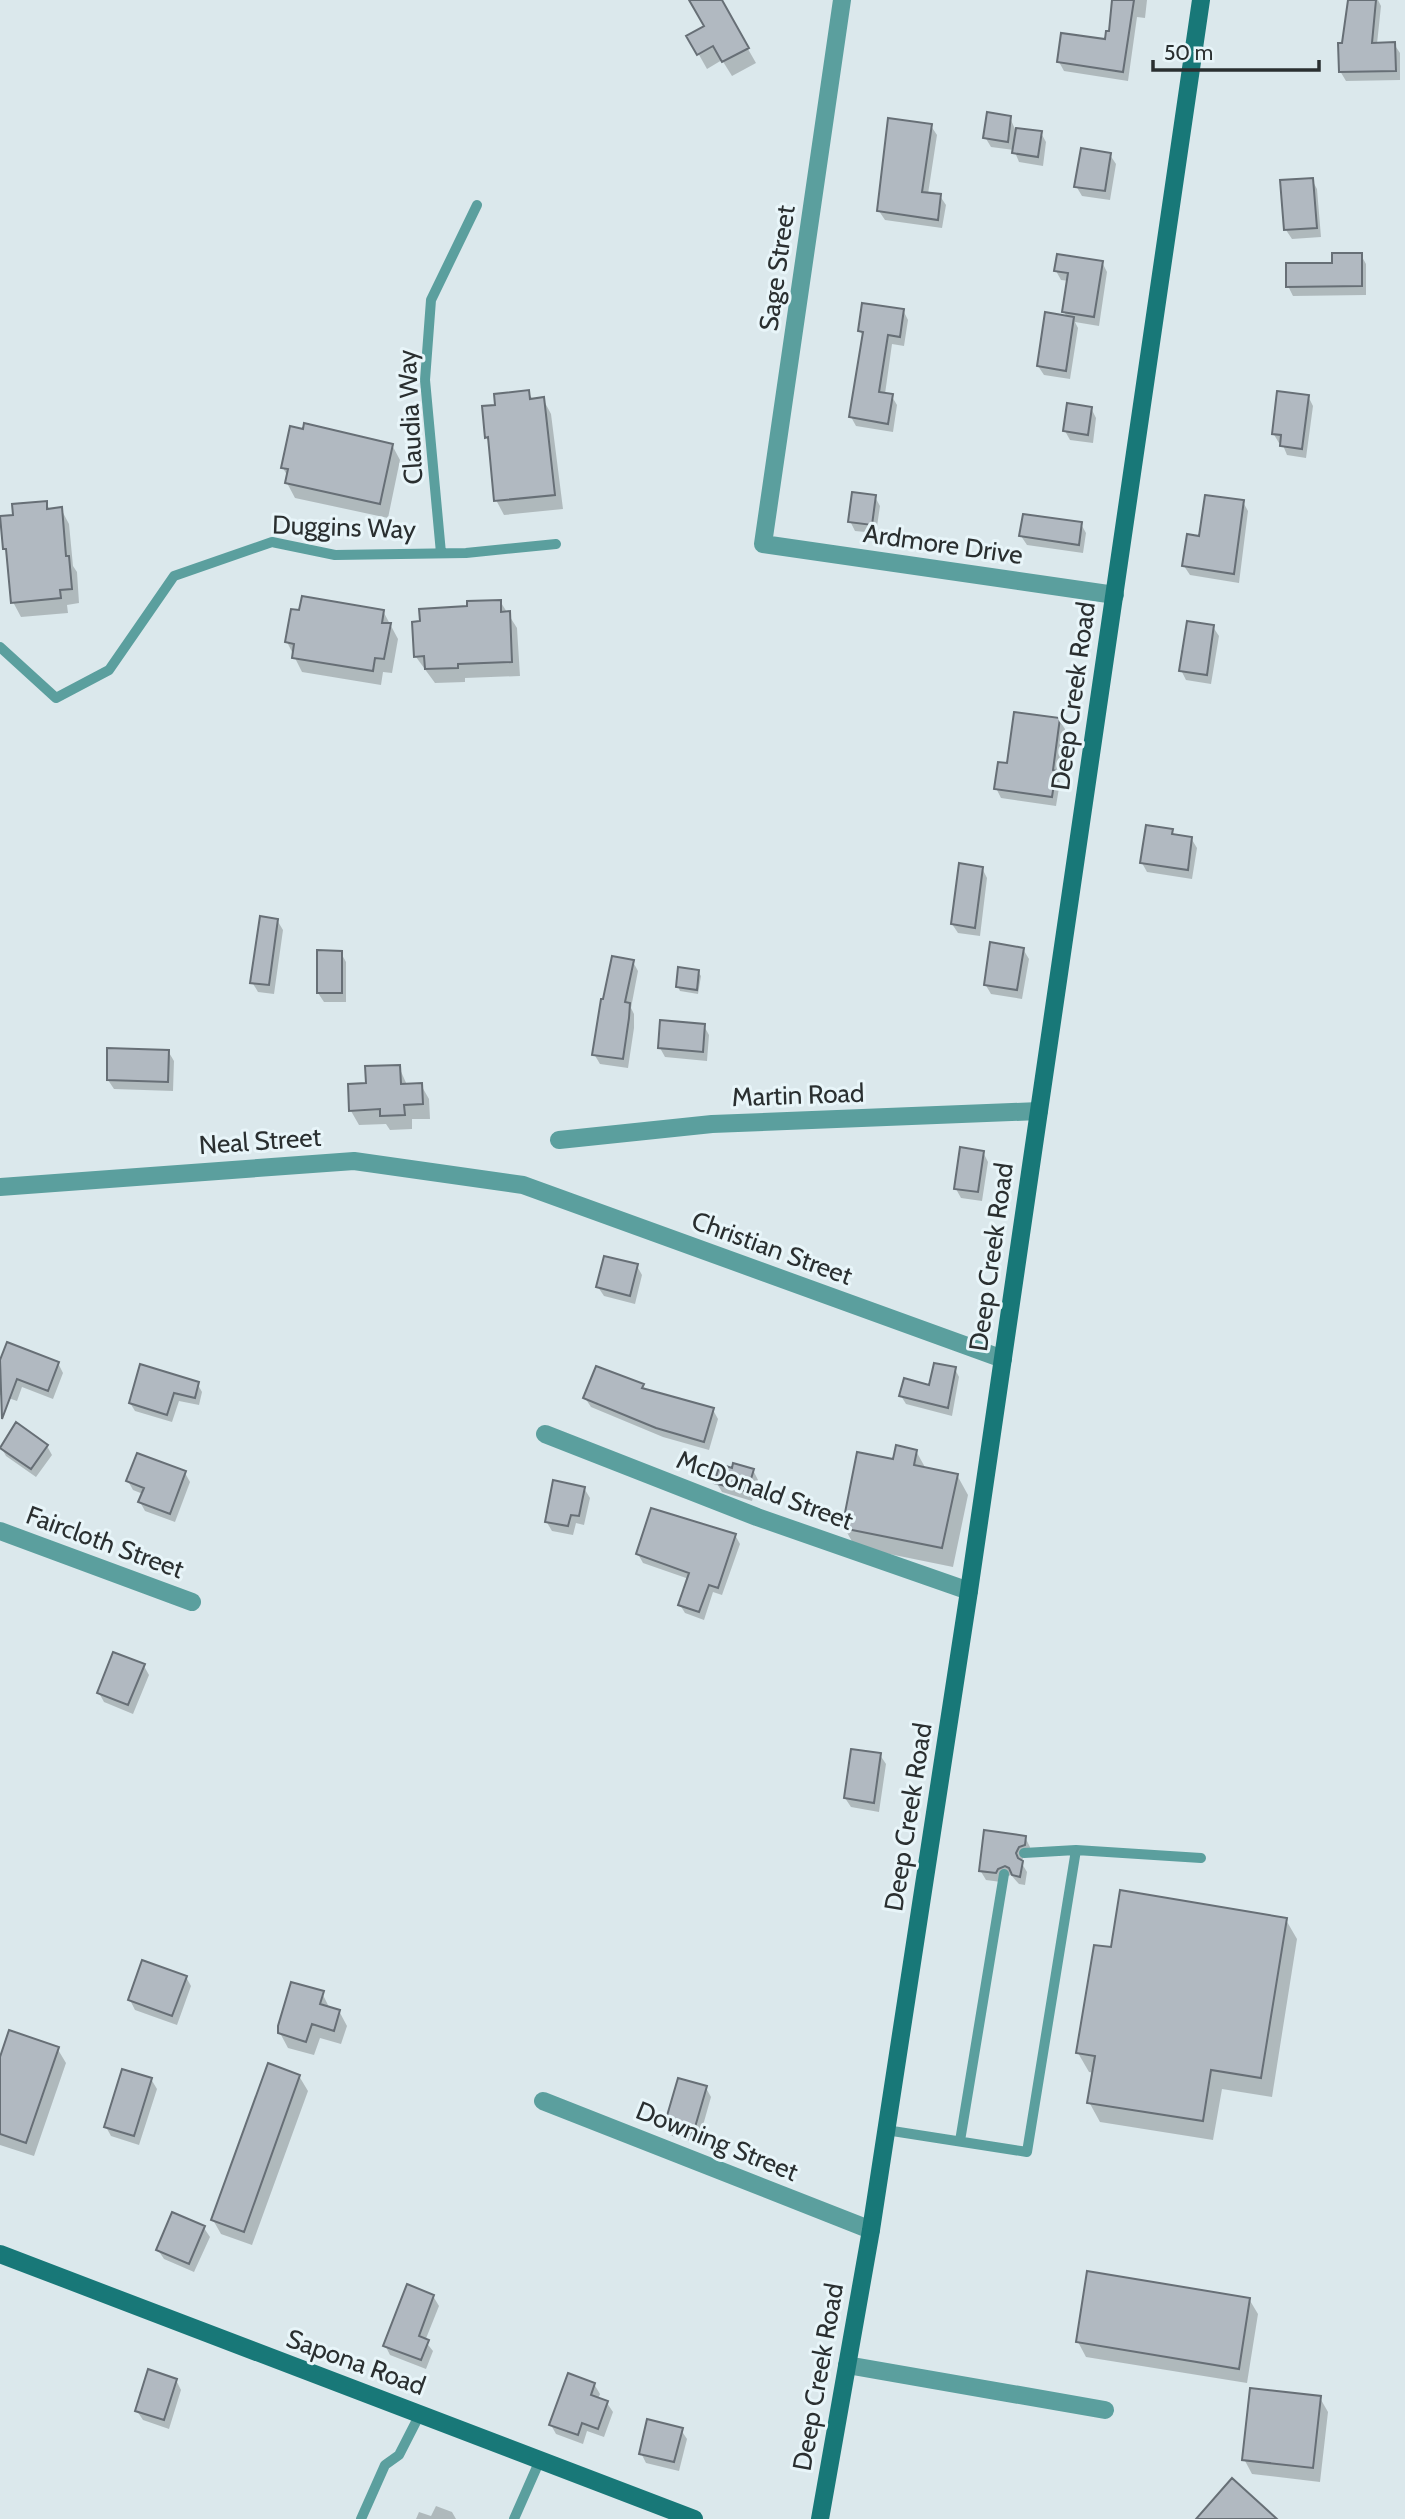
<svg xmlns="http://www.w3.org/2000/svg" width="1405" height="2519" viewBox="0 0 1405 2519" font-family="Cabin,sans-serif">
<rect width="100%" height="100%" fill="#dbe8ec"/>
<path fill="#0003" d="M698,0H720L756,63L732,76L722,60L707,69L689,37L706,27Z
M1114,0H1147L1145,18L1137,17L1128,81L1064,71L1059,62L1106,41L1110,33Z
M1350,0H1378L1381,6L1377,44H1394L1400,53V80L1346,81L1340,71Z
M1010,118L1015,129L1041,133L1046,142L1043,166L1019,162L1014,150L991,147L985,137Z
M931,126L937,135L928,194L940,196L946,205L942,228L885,220L879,211Z
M1110,155L1116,164L1110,200L1082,196L1076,186Z
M1312,180L1317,189L1321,237L1292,239L1286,230Z
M1361,255L1366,264V295L1293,296L1288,286L1333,264Z
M1102,262L1107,272L1099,326L1075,322L1078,328L1070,379L1044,375L1038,366L1067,317L1064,312L1069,281L1061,280L1056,271Z
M903,310L908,320L904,346L892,344L885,394L891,395L897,405L893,432L856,426L851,417L864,337L860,331Z
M528,392L533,400L543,399L551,414L563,509L504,515L496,500L490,444L486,437L497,407Z
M1308,396L1313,406L1306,458L1287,455L1282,443H1279L1273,433Z
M1091,408L1096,418L1093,443L1070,440L1065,431Z
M392,445L400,460L388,518L295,498L287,483L288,477L283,468Z
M875,497L880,506L876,533L855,531L850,521Z
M1243,502L1248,511L1239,583L1190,575L1184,566L1201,538Z
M46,503L50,510L61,509L69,524L73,566L77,572L79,603L67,605L68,613L21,617L13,602L9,555L5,548L14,517Z
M1081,524L1086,533L1083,553L1027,545L1021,536Z
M500,601L517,628L520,676L465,678V682L435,683L416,657L468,608Z
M383,611L398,639L392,673L383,672L381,685L302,672L287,642Z
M1213,627L1219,636L1211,684L1186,680L1181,670Z
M1059,720L1065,729L1058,778L1060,782L1056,806L1001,798L996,788L1008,765Z
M1172,831L1175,836L1191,838L1197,848L1192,879L1147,872L1142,863Z
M982,868L987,878L980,936L958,933L952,924Z
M277,920L283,930L274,994L258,992L252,982Z
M1023,949L1029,959L1022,999L991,994L985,984Z
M341,953L346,962V1002H324L318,993Z
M633,962L638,971L631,1008L634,1014V1028L628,1068L600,1064L594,1054Z
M698,972L701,976L698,994L680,991L678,987Z
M704,1026L709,1035L707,1061L665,1057L660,1048Z
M168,1051L174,1061L173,1091L114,1089L108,1080Z
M399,1067L407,1085H421L429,1099L430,1119H412V1129L390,1130L386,1124L359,1125L351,1111Z
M983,1152L988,1162L982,1201L961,1198L956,1189Z
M637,1266L642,1275L635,1304L604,1296L598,1287Z
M8,1344L58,1363L63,1373L53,1399L22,1387L17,1401L0,1395V1365Z
M955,1369L959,1377L952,1416L906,1404L901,1396L930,1388Z
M197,1383L202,1392L199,1405L179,1401L172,1422L135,1411L130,1403Z
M642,1386L645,1391L713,1410L718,1419L709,1450L663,1437L591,1407L585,1398Z
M17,1424L47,1446L52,1455L36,1477L6,1456L1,1447Z
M916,1451L926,1469L957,1475L968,1495L953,1567L855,1547L844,1527L895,1461Z
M733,1470H753L758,1480L752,1501L722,1492L716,1482Z
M185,1473L190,1482L175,1522L145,1511L140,1502L143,1494L133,1490L128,1481Z
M584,1488L590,1498L584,1525L576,1523L573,1535L552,1531L546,1521Z
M735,1535L740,1544L722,1595L713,1592L704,1620L685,1613L680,1605L689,1579L643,1563L638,1554Z
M144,1666L149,1675L133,1714L104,1702L99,1693Z
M880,1755L886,1764L879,1812L851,1807L845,1798Z
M1025,1837L1030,1847L1029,1854L1024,1856L1021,1862L1027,1872L1025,1885L1019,1884L1011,1875L1003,1878L1001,1882L986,1880L980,1870Z
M1286,1920L1297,1939L1272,2097L1222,2089L1213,2140L1100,2122L1089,2102L1094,2073L1089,2072L1078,2053L1112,1949Z
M186,1977L191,1986L177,2025L135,2010L130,2000Z
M322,1993L330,2009L339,2011L347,2026L341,2044L320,2038L314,2055L288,2048L280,2033Z
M57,2048L66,2063L34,2156L0,2145V2063Z
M299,2076L308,2091L252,2245L221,2234L213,2220Z
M151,2079L157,2089L139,2145L111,2136L106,2127Z
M706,2088L711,2097L698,2143L672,2136L666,2126Z
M204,2228L210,2237L194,2272L164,2259L158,2250Z
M433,2296L439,2306L425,2341L433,2351L426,2369L390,2355L385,2345Z
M1249,2299L1258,2314L1247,2383L1086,2357L1078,2342Z
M176,2380L181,2390L169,2429L143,2420L137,2411Z
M594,2384L600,2394L598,2399L607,2403L613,2412L604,2437L587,2431L583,2444L556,2434L551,2425Z
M1320,2398L1328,2412L1320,2482L1252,2474L1244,2459Z
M681,2430L687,2439L679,2471L646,2463L641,2453Z
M436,2506L452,2512L456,2519H416L419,2512L431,2516Z"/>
<path fill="#b1b9c1" stroke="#676f76" stroke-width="2" d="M689,0H722L749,48L722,62L713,46L697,55L686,36L704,26Z
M1112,0H1134L1123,72L1057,62L1061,33L1105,39L1106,31H1109Z
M1348,0H1376L1372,43L1395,42L1396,71L1339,72L1338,43H1342Z
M987,112L1011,116L1008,142L983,138Z
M888,118L932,124L922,192L941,194L938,220L877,211Z
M1016,128L1042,131L1038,157L1012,153Z
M1081,148L1111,153L1105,191L1074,187Z
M1313,178L1317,228L1284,230L1280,180Z
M1332,253H1362V286L1286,287V263H1332Z
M1057,254L1103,261L1094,317L1062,312L1068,273L1054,271Z
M862,303L904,309L900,337L888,335L879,392L893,394L888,424L849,417L863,332L858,331Z
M1045,312L1074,317L1066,371L1037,366Z
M529,390L530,399L544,397L555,495L494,501L488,437L485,438L482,406L495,405L494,394Z
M1277,391L1309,395L1302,449L1280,446L1281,435L1272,434Z
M1067,403L1092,407L1088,435L1063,431Z
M304,423L393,444L380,504L285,483L288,469L281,468L290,426L303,429Z
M852,492L876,495L872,525L848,522Z
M1205,495L1244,500L1234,574L1182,566L1187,534L1199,536Z
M47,501V509L62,507L66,556H69L72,589L60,590L61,598L11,603L6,549H3L0,516L13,515L12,504Z
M1023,514L1082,522L1079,545L1019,536Z
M302,596L384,610L382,623H391L384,659L375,658L373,671L292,658L294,644L285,642L291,609L299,610Z
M501,600V612L510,611L512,662L458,664V668L425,669L424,656L414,657L412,622L420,621L419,609L467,606V601Z
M1187,621L1214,625L1207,675L1179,671Z
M1014,712L1060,718L1053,770L1056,771L1052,797L994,789L998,762L1007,763Z
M1146,825L1173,829L1172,834L1192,837L1188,870L1140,863Z
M959,863L983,867L975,928L951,924Z
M260,916L278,919L269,985L250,983Z
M990,942L1024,948L1017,990L984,985Z
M317,950L342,951V993H317Z
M612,956L634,960L625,1002L630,1003L629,1018L623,1059L592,1055L601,999H603Z
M678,967L699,970L697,990L676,987Z
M660,1020L705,1024L703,1052L658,1048Z
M107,1048L169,1050L168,1082L107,1080Z
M400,1065L401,1084L422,1083L423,1104L404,1105L405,1115L380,1116V1109L349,1111L348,1084L366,1083L365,1066Z
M960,1147L984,1151L978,1192L954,1189Z
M604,1256L638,1264L630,1296L596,1287Z
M7,1342L59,1362L48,1391L17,1379L2,1419L0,1360Z
M934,1363L956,1367L948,1408L899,1396L904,1378L929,1385Z
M140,1364L199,1382L195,1398L174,1393L167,1415L129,1403Z
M596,1366L644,1384L642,1388L714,1408L704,1442L656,1428L583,1398Z
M16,1422L48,1445L31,1469L0,1448Z
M896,1445L917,1450L914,1465L958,1474L942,1548L842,1528L857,1452L893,1459Z
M137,1453L186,1471L170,1514L138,1502L144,1488L126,1481Z
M733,1463L754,1469L747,1492L714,1483L720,1464L732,1468Z
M553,1480L585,1487L579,1516L571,1515L568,1526L545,1522Z
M651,1508L736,1534L718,1588L709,1585L699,1612L678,1605L689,1573L636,1554Z
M113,1652L145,1664L128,1705L97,1693Z
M851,1749L881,1753L874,1803L844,1798Z
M984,1830L1026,1836L1025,1845L1019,1847L1016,1853L1018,1858L1023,1861L1020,1877L1012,1875L1009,1868L1005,1866L998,1869L996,1873L979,1871Z
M1120,1890L1287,1918L1261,2078L1211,2070L1203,2121L1087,2103L1095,2056L1076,2053L1094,1945L1111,1947Z
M142,1960L187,1976L172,2016L128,2000Z
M291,1982L324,1991L320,2004L340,2010L334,2031L312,2024L306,2042L278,2033V2026Z
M9,2030L59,2047L26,2143L0,2134V2057Z
M268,2063L300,2075L244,2232L211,2220Z
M122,2069L152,2078L134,2136L104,2127Z
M678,2078L707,2086L693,2134L664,2126Z
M172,2212L205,2226L189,2264L156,2250Z
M1087,2271L1250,2298L1239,2369L1076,2342Z
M407,2284L434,2295L419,2336L429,2340L421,2360L383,2346Z
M148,2369L177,2379L164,2420L135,2411Z
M568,2373L595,2383L591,2395L608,2401L598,2429L582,2423L578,2435L549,2425Z
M1250,2388L1321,2396L1313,2468L1242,2460Z
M647,2419L683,2428L674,2462L639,2454Z
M1232,2478L1277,2519H1196Z"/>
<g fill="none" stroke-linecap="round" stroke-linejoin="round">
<path stroke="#5b9f9e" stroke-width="10" d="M441,553L425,380L431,300L477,205
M0,647L56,698L109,670L174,576L272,542L335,555L466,553L556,544
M1024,1853L1076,1850
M886,2130L1027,2152L1076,1850L1201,1858
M960,2141L1004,1874
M361,2519L385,2465L399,2455L420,2414
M514,2519L540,2460"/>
<path stroke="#5b9f9e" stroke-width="18" d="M842,0L763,544L1115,595
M559,1140L712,1124L1039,1111
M0,1187L354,1161L523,1185L1003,1359
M545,1434L757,1517L969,1591
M0,1531L192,1602
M543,2101L871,2230
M847,2365L1105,2410"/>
<path stroke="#187878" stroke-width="18" d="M0,2254L694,2519
M820,2519L871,2230L969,1591L1201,0"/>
</g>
<g text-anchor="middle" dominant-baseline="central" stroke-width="6" stroke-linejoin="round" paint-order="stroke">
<g font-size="26" fill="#2a2f30" stroke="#e8f5f9">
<text transform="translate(777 268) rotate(-82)">Sage Street</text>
<text transform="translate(410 417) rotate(-93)">Claudia Way</text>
<text transform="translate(344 527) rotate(2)">Duggins Way</text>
<text transform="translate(943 544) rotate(8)">Ardmore Drive</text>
<text transform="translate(1073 696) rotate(-82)">Deep Creek Road</text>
<text transform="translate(798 1095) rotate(-2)">Martin Road</text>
<text transform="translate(260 1141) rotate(-4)">Neal Street</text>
<text transform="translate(772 1248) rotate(20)">Christian Street</text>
<text transform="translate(991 1257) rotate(-82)">Deep Creek Road</text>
<text transform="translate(765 1490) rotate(20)">McDonald Street</text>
<text transform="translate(105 1542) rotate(20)">Faircloth Street</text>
<text transform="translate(908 1817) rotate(-81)">Deep Creek Road</text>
<text transform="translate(717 2141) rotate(22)">Downing Street</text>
<text transform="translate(356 2362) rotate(20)">Sapona Road</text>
<text transform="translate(818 2377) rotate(-80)">Deep Creek Road</text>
</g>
</g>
<path d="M1153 60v10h166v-10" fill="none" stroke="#2a2f30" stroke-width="3.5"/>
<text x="1164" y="60" font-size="21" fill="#2a2f30" stroke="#e8f5f9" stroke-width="5" paint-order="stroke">50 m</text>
</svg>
